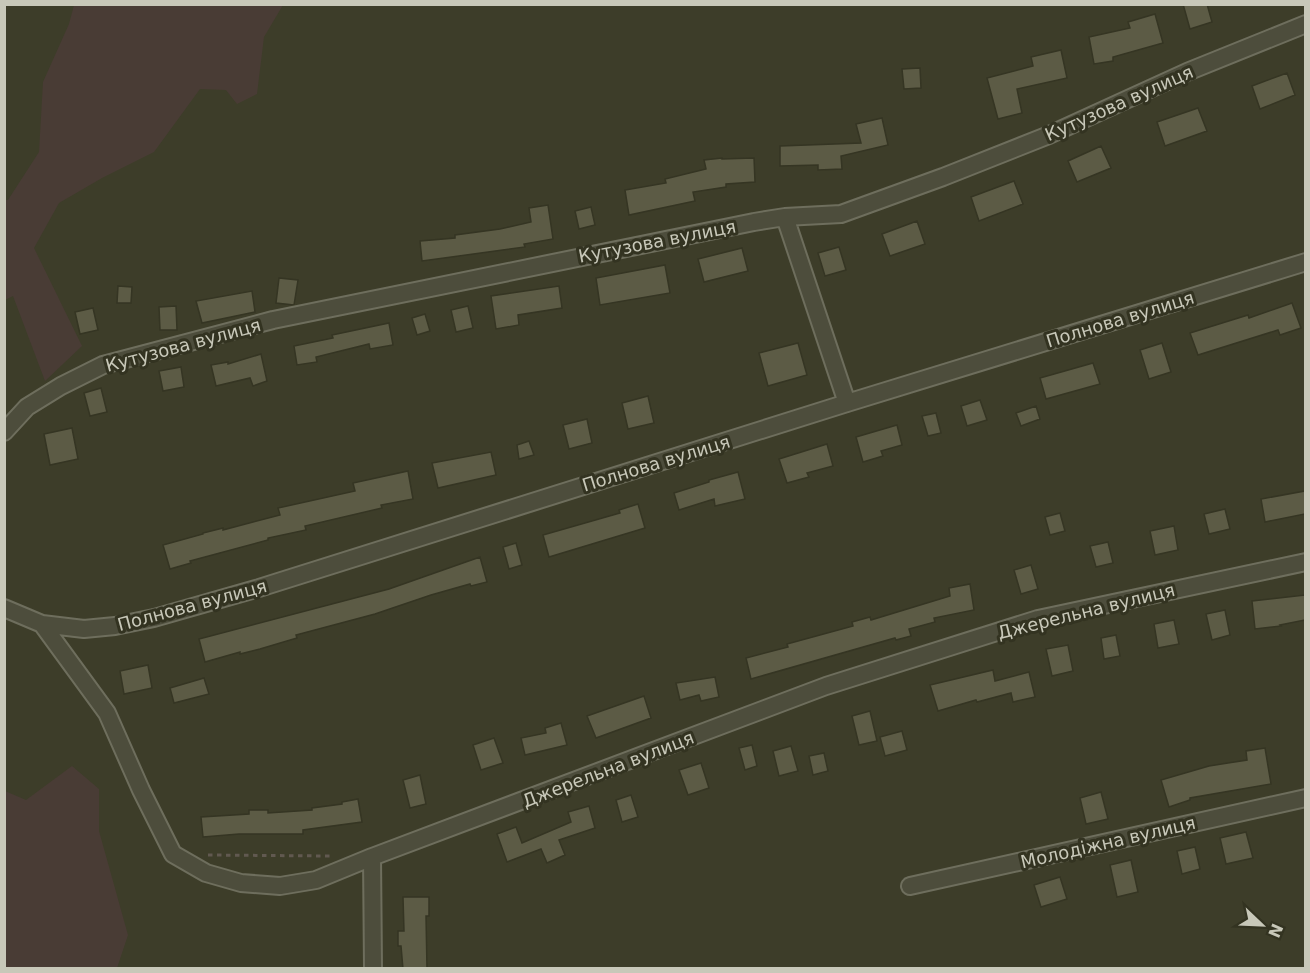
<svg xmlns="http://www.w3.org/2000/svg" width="1310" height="973" viewBox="0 0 1310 973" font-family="'DejaVu Sans',sans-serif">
<rect width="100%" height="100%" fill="#3d3d29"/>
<path fill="#493c35" d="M74,5H283L264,37L257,94L237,104L226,90L200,89L154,152L102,178L59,203L34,248L82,346L45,381L13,296L5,300V200H8L39,152L43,82L69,24Z
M72,766L99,789V831L128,935L117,968H5V791L26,800Z"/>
<path fill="#5c5b45" stroke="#353523" stroke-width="1.5" d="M1183,4H1207L1212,22L1190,29Z
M1155,14L1163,43L1113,57V61L1094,64L1089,37L1130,28L1128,22Z
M1061,50L1067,78L1017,89L1022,113L998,119L987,78L1033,66L1031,57Z
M920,68L921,88L904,89L902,69Z
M1287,73L1295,95L1260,109L1252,86Z
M1198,108L1207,131L1165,146L1157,122Z
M882,118L888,145L841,156L842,169L818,170V165L780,166V146L861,143L856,124Z
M1101,146L1111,168L1077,182L1068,161Z
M722,158V159L754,158L755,182L726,184V187L693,192L695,201L629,215L625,190L666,183L665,179L706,169L704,160Z
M1014,181L1023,204L979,221L971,197Z
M548,205L553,239L524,244L525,247L422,261L420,241L455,238V235L500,229L531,222L529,208Z
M591,207L595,225L579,229L575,211Z
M917,221L925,244L890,256L882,234Z
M839,247L846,270L825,276L818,253Z
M742,248L748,271L704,282L698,259Z
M665,265L670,293L600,305L596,278Z
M279,278L298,280L294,305L276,303Z
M118,286L132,287L131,303H117Z
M559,286L562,308L518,315L519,325L496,329L491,296Z
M252,291L255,312L202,323L196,301Z
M1292,303L1301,328L1280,335L1278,330L1198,355L1190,333L1248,315L1249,318Z
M176,306L177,330H160L159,307Z
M468,306L473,328L456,332L451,310Z
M93,308L98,330L80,334L75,312Z
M425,314L430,331L417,335L412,318Z
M389,323L393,345L370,349L369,344L316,357L317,362L297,365L294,346L333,338L332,335Z
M798,343L807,375L768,386L759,353Z
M1162,343L1171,372L1149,379L1140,350Z
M261,354L267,381L253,386L250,378L216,386L211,365L228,362V364Z
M1093,363L1100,384L1046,399L1040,378Z
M181,367L184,387L163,391L159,371Z
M101,388L107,412L90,416L84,393Z
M648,396L654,423L628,429L622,403Z
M980,400L987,420L967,426L961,406Z
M1036,406L1040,419L1021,426L1016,413Z
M936,413L941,433L928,436L922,416Z
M587,419L592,443L569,449L563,425Z
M897,425L902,445L881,451L883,456L863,462L856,437Z
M72,428L78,459L50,465L44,434Z
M529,441L534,455L519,459L517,445Z
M827,444L833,466L807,473L809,477L787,483L779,459Z
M491,452L496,475L438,488L432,463Z
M408,471L413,499L381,505L382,508L305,526L306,530L268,538V540L190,561L191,563L170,569L163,545L203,534V533L223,528V530L280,515L278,508L355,491L353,483Z
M738,472L745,499L715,506L714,499L679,510L674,493L709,482V480Z
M1305,491V514L1265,522L1261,499Z
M638,504L645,528L549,557L543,535L620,513L619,510Z
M1225,509L1230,529L1209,534L1204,514Z
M1060,513L1065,531L1050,535L1045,517Z
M1174,526L1178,550L1155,555L1150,531Z
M1108,542L1113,563L1096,567L1090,546Z
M516,543L522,565L509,569L503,547Z
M480,557L487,582L471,586L470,584L431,595L375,614L296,635L297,638L260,649L240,654V652L205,662L199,639L389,589Z
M1031,565L1038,589L1021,594L1014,570Z
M970,584L974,610L934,618L935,622L909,629L911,636L896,640L895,638L751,679L746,658L788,647L787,644L853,626L852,622L870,617L871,620L950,596L949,588Z
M1305,595V620L1280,625L1281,626L1255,629L1252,601Z
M1225,610L1230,635L1212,640L1206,614Z
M1174,620L1179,644L1158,648L1154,624Z
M1116,635L1120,656L1104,659L1101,638Z
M1068,645L1073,671L1052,676L1046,649Z
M148,665L152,688L124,694L120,671Z
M993,670L995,681L1029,672L1035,697L1013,702L1011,693L977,702L976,700L938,711L930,685Z
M715,677L719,697L701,701L699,695L680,700L676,683Z
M204,678L209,694L174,703L170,688Z
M644,696L651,718L596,738L587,716Z
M870,711L877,741L859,745L852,716Z
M561,723L567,745L525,755L521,738L546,733L545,728Z
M902,731L907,750L885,756L880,737Z
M494,738L503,763L481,770L473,745Z
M752,745L757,766L745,770L739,748Z
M791,746L798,771L779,776L773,751Z
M1265,748L1271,784L1190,798V800L1169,807L1161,780L1209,766L1247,760L1246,751Z
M824,753L828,771L813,775L809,756Z
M701,763L709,788L688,795L679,770Z
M420,775L426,804L410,808L403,780Z
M1101,792L1108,819L1086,824L1080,798Z
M631,795L638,817L622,822L616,800Z
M358,799L362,822L303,830V834H239L203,837L201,817L249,814V810H268V813L312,810V808L342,804V802Z
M589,806L595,828L559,840L565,855L547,863L541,849L507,862L497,834L516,827L522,843L571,822L568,812Z
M1246,832L1253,858L1226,864L1220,838Z
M1195,847L1200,869L1182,874L1177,851Z
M1131,860L1138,892L1117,897L1110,865Z
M1060,877L1067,899L1041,907L1034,885Z
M403,897H429V916H426L427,969H403L401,946H398V931H404Z"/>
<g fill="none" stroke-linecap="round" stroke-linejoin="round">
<defs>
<path id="minor" d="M785,217L847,403
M4,432L27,407L61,386L103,365L273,320L754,222L785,217L841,214L943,177L1049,135L1187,72L1306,24
M4,608L42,624L84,629L115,626L154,618L259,588L847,403L1306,262
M42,624L107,713L141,790L173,854L206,873L241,883L280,886L316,880L372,857L826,686L1038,619L1306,562
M372,857L373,968
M910,886L1306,798"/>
</defs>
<use href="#minor" stroke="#6e6e5d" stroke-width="20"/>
<path stroke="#615950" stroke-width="3" stroke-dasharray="4.5 4.5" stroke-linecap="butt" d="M208,855L330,856"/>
<use href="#minor" stroke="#4d4d3c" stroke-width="16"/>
</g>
<g text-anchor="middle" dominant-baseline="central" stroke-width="6" stroke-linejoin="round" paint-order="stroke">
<g font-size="18" fill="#c8c8b9" stroke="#333321">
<text transform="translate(1119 103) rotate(-24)">Кутузова вулиця</text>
<text transform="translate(657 241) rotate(-11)">Кутузова вулиця</text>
<text transform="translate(1120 319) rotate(-17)">Полнова вулиця</text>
<text transform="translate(183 345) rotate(-15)">Кутузова вулиця</text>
<text transform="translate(656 463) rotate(-17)">Полнова вулиця</text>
<text transform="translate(192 605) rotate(-15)">Полнова вулиця</text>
<text transform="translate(1086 611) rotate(-14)">Джерельна вулиця</text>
<text transform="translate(608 769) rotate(-21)">Джерельна вулиця</text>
<text transform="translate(1108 842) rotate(-13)">Молодіжна вулиця</text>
</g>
</g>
<rect width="1310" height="973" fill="none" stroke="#c8c8b9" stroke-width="12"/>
<g transform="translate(1262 925) rotate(113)" stroke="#333321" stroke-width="4.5" paint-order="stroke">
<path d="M0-4.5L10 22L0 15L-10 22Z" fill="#c8c8b9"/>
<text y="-9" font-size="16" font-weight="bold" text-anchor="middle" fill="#c8c8b9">N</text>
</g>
</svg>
